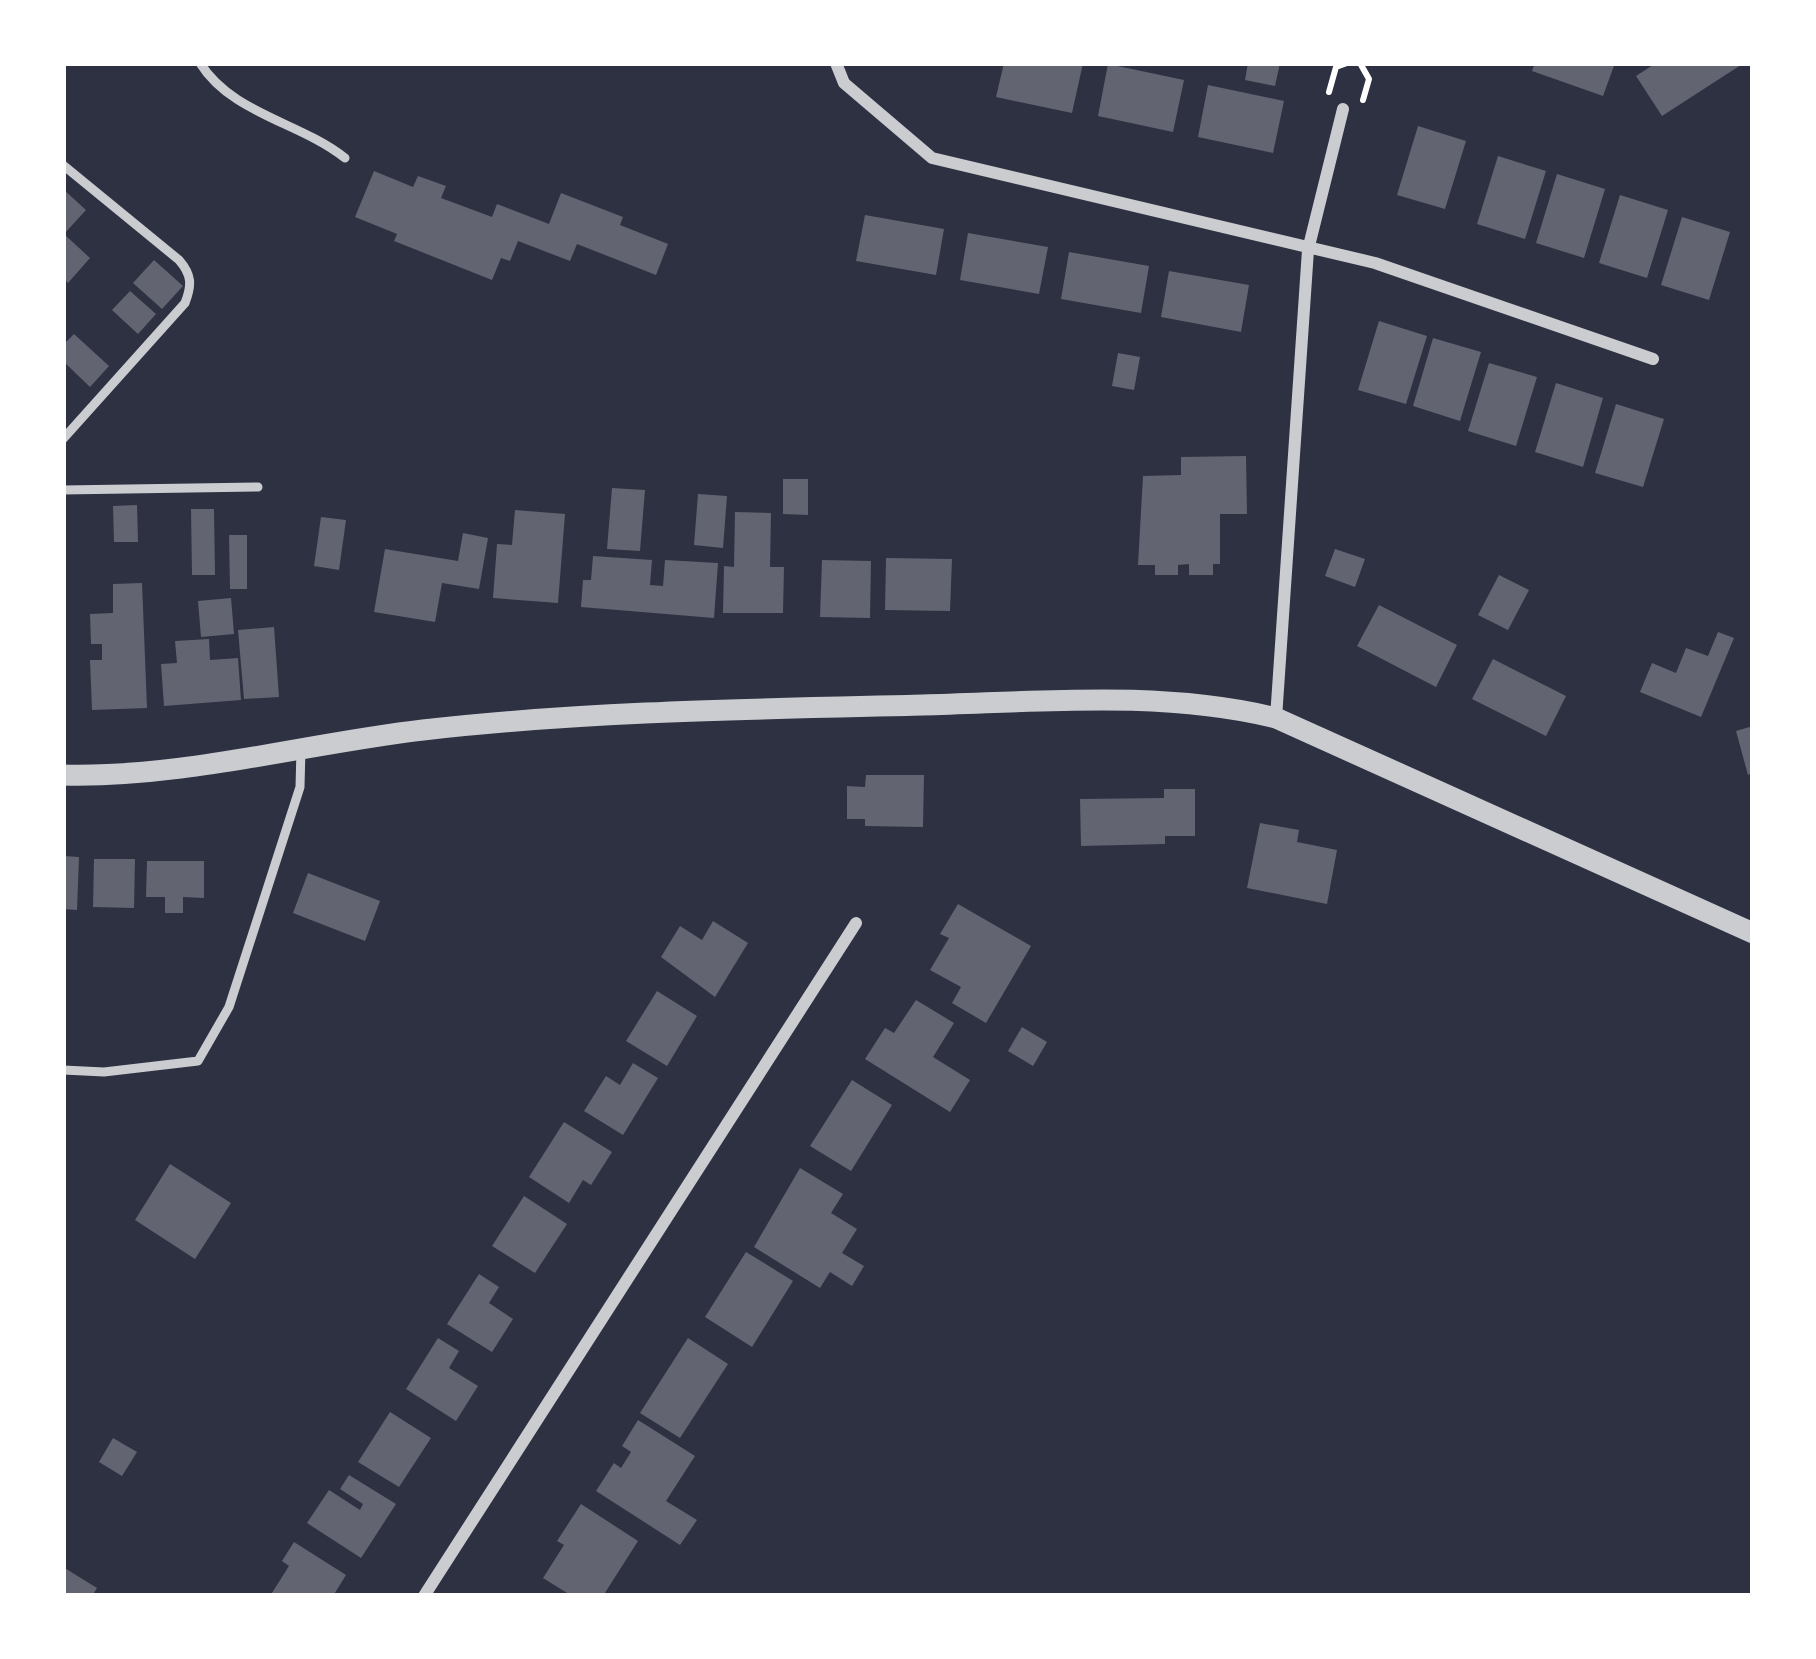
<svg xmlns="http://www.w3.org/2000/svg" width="1816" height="1659" viewBox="0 0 1816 1659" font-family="'Libre Baskerville',serif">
<rect width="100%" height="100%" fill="#2d3142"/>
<path fill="#626471" d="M1004,63H1083L1072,113L996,97Z
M1248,63H1280L1275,86L1245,80Z
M1535,63H1615L1603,96L1532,71Z
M1656,63H1744L1662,116L1636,76Z
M1108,64L1184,80L1173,132L1098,116Z
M1208,85L1284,101L1273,153L1198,137Z
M1418,126L1466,141L1445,209L1397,195Z
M1498,156L1546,171L1525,239L1477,224Z
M374,171L413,187L418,176L446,186L441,198L492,217L497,204L549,224L561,193L623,217L620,225L668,244L656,275L577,244L570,261L518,241L510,261L501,258L492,280L394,241L397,234L355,217Z
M1557,174L1605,189L1584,258L1536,243Z
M63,189L86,210L64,234L90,258L68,283L63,278Z
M1620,195L1668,210L1647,278L1599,263Z
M865,215L944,229L936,275L856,261Z
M1682,217L1730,232L1709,300L1661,285Z
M968,233L1048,247L1039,294L960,280Z
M1069,252L1149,266L1141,313L1061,299Z
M154,260L183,286L162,309L133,283Z
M1169,271L1249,285L1241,332L1161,317Z
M130,291L156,314L138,334L112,310Z
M1379,321L1427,336L1406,404L1358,390Z
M74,334L109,366L90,387L63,361V345Z
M1433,338L1481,352L1460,421L1413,406Z
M1118,353L1140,357L1134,390L1112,386Z
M1489,363L1537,377L1516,446L1468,431Z
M1556,383L1603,398L1583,467L1535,452Z
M1616,404L1664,419L1643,487L1595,473Z
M1246,456L1247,514H1220V564H1213V575H1189V564L1178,565V575H1155V565H1138L1143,476L1181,475V457Z
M783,479H808V515L783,514Z
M612,488L645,490L640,551L607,549Z
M698,494L727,496L723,548L694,545Z
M137,505L138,542H114L113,506Z
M191,509H214L215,575H192Z
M515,510L565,514L558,603L493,598L497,544L512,545Z
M735,512L771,513L770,567H784L783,613H723L724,566L734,567Z
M321,517L346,520L339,570L314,566Z
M463,533L488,538L479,589L442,583L435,622L374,612L385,549L458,561Z
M229,535H247V589H230Z
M1335,549L1365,559L1355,587L1325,576Z
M593,556L652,560L650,585L663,586L665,560L718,563L714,618L581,607L583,580H591Z
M886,558L952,559L950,611L885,610Z
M822,560L871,561L870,618L820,617Z
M1499,575L1529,590L1508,630L1478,615Z
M142,583L147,708L92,710L90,660H102V644H91L90,614L113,613V584Z
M231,598L234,634L201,637L198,601Z
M1379,605L1457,645L1436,687L1357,646Z
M274,627L279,697L244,699L238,630Z
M1718,632L1734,638L1701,717L1640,692L1652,663L1676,673L1686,648L1708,656Z
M209,639L210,660L238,658L241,700L164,706L161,664L177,663L175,641Z
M1493,659L1566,696L1546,736L1472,699Z
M1753,726V773L1748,775L1736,731Z
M866,775H924L923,827L865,826V819H847V786L865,787Z
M1164,789H1195V836H1165V844L1081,846L1080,799L1164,798Z
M1260,823L1299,830L1297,842L1337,850L1327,904L1247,888Z
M63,856L79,857L77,910L63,909Z
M94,859H135L134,908L93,907Z
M147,861H204V898L183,897V913H165V897H146Z
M308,873L380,901L365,941L293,913Z
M958,904L1031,946L986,1023L952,1003L961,987L930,970L949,938L940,934Z
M713,921L748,943L715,997L661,957L680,926L702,940Z
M657,991L697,1016L667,1066L626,1041Z
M916,1000L954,1023L933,1057L970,1080L950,1112L865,1059L885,1028L894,1033Z
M1022,1027L1047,1042L1033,1066L1008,1051Z
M633,1063L658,1078L623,1135L584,1111L606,1076L620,1085Z
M852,1080L892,1105L851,1171L810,1146Z
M564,1122L612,1152L591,1185L583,1180L569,1203L529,1177Z
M170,1164L231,1203L195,1259L135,1220Z
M800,1168L843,1194L831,1213L857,1229L842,1253L864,1266L852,1286L830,1272L820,1288L754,1247Z
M524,1196L567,1224L535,1273L492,1246Z
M746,1252L793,1281L752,1347L705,1317Z
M479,1274L499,1287L489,1303L513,1319L492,1352L447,1324Z
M438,1338L459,1351L449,1368L478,1386L456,1421L406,1389Z
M688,1338L728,1364L680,1438L640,1413Z
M390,1412L431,1438L399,1487L358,1462Z
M638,1420L695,1456L666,1501L697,1520L680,1545L596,1491L614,1463L621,1468L631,1452L622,1446Z
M113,1438L137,1452L122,1476L99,1462Z
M349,1475L396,1504L361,1558L307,1523L329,1490L360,1510L363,1504L340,1489Z
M581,1504L638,1541L603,1596H572L543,1578L564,1545L557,1541Z
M294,1542L346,1575L333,1596H270L289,1566L282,1561Z
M63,1567L97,1588L92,1596H63Z"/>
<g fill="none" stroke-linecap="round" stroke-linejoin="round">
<path stroke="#fff" stroke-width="6" d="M1360,63L1369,79L1363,100
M1329,92L1336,67L1347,63"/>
<path stroke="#caccd0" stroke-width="9" d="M200,63C232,114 300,122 345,158
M63,165L179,260C192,275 192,285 185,303L63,439
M63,490L258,487
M63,1070L104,1072L198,1061L229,1007L300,787L301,749"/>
<path stroke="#caccd0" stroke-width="12" d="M836,63L844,83L932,158L1375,263L1653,359
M1276,718L1308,250L1343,109
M424,1596L856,923"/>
<path stroke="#caccd0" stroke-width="21" d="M63,775C184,778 303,744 423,730C588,711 757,709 923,705C1039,702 1162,690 1276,718L1753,933"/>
</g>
<rect width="1816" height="1659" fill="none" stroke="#ffffff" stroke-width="132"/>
</svg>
